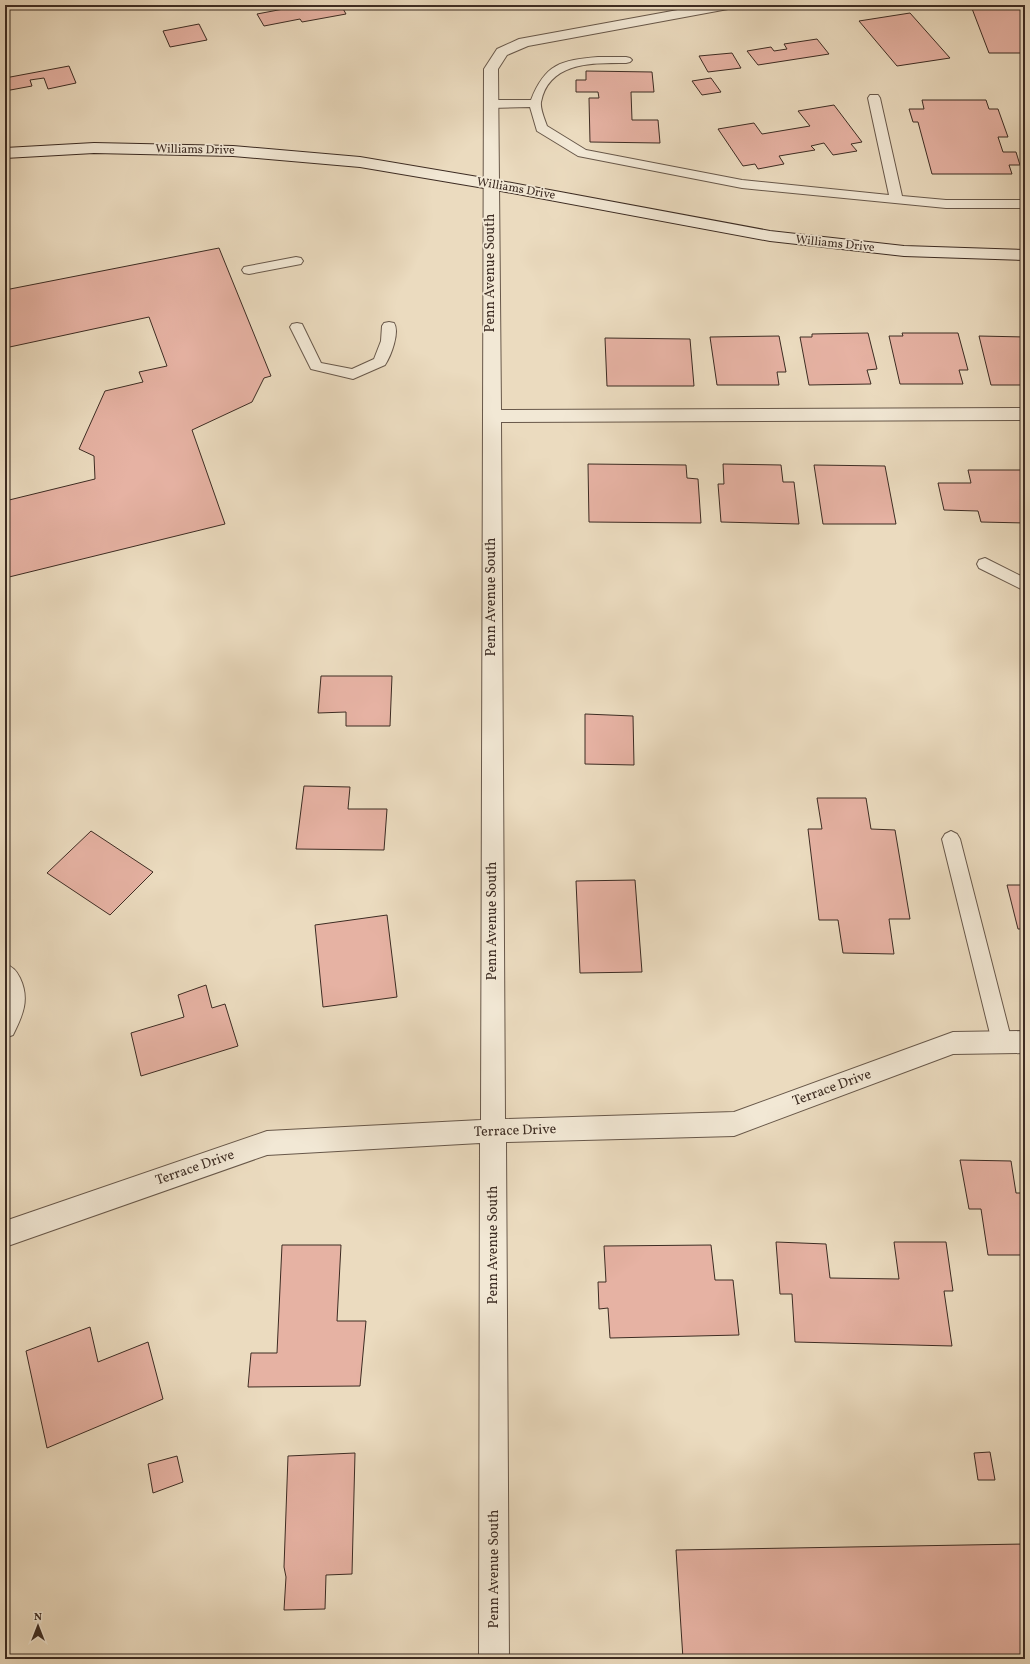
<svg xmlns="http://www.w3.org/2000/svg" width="1030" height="1664" viewBox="0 0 1030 1664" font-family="Vollkorn,serif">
<rect width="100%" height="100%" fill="#ebdbbf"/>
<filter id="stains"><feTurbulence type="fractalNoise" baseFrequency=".005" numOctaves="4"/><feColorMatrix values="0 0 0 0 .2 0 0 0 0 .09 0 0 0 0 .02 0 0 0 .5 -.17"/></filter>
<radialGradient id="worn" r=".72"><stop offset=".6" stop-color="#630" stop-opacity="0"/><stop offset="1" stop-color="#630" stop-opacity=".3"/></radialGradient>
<path fill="#e6b2a3" stroke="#3d2c23" d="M292,5H341L346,14L302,22L300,19L264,26L257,14L294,7Z
M1025,5V53H989L971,6Z
M910,13L950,58L897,66L859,21Z
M199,24L207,40L170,47L163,31Z
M817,39L829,54L758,65L747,51L771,47L774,51L787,49L784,44Z
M732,53L741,68L708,72L699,56Z
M69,66L76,83L48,89L44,78L30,80L32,86L5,91V78Z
M586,71L652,72L654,92H631L632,120H658L660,143L590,142L589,98H599L598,92H576V80H586Z
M711,78L721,92L702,95L692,81Z
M922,100H986L989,109H998L1008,137H998L1003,152H1016L1020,165H1009L1012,174H932L918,122H913L909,109H924Z
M834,105L862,142L851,144L857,151L833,155L824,143L811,146L815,150L779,156L784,164L758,169L755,164L743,166L718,129L754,123L762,134L810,126L798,111Z
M219,248L271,376L264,378L252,402L192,430L225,524L5,578V501L95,479L94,456L79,449L105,391L143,382L139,372L167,366L149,317L5,348V290Z
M868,333L877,369L867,370L871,384L809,385L800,337H812V334Z
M902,333H958L968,370H959L963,384H900L889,336H903Z
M779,336L786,372H777L779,385H717L710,337Z
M979,336L1025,337V385H991Z
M605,338L690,339L694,386H607Z
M588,464L686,465L687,478L698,479L701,523L589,522Z
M723,464L781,465L783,482H794L799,524L721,522L718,484H724Z
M814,465L885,466L896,524H823Z
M968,470H1025V523L981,522L978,511L944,510L938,483H971Z
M321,676H392L390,726H346V712L318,713Z
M585,714L633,716L634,765L585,764Z
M304,786L350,787L348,809H387L384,850L296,849Z
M817,798H866L871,829L895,830L910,919H889L894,954L843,953L838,920H819L808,829H822Z
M91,831L153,872L110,915L47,873Z
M635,880L642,972L580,973L576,881Z
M1007,885H1025V929H1018Z
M387,915L397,997L323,1007L315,925Z
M206,985L212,1008L225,1004L238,1046L141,1076L131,1033L184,1017L178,995Z
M960,1160L1011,1161L1016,1193H1025V1255H988L981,1209H969Z
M776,1242L826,1244L830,1278L899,1279L894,1242H946L953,1291H944L952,1346L795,1342L792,1294H780Z
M282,1245H341L337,1321H366L360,1386L248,1387L251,1353H277Z
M711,1245L715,1280H733L739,1335L610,1338L608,1308L599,1309L598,1282H606L604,1246Z
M90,1327L98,1362L148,1342L163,1399L47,1448L26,1351Z
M990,1452L995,1480H978L974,1453Z
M355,1453L352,1574L326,1575L325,1609L284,1610L286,1577L284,1567L288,1456Z
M177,1456L183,1482L153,1493L148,1464Z
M1025,1544V1657L934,1659H683L676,1550Z"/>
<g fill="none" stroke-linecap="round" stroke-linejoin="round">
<defs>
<path id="service" d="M598,57H626L630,58L632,60L630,62L626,63C594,63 549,61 541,102C540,109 545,120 547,126L586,150L742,180L889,195L868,98L870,95H878L880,98L902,196L946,200H1025V208H946L742,188L578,156L537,131L530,107L490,108L486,107L484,104L486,101L490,100H531C545,64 561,60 598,57Z
M296,257L301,258L303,261L301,264L249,274L244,273L242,270L244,267L249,266Z
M389,322L394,323C400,332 391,356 385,365L353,379L311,369L290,327L292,324L297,323L302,324L321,363L352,369L374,359L381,341L382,326L384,323Z
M985,558L1025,578V591L979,568L977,564L979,560Z
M951,831L957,834L960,839L1012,1042L1009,1048L1002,1051L995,1048L992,1042L942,839L945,834Z"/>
<path id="minor" d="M705,5H735L733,8L728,9L528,46L507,55L498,69L501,410L1025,408V420L501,422L505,1119L734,1112L953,1032L1025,1031V1053L953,1054L734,1136L506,1142L509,1659H479L480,1143L267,1155L5,1247V1221L267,1131L481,1120L484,69L497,49L519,39Z
M5,964C13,967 16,970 20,978C30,999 23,1015 13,1035L5,1038Z"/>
<path id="secondary" d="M94,143L233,146L360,157L490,179L770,231L904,246L1025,250V260L904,256L770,241L490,189L360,167L233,156L94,153L5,158V148Z"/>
</defs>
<use href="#service" stroke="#68584a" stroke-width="2"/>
<use href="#minor" stroke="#68584a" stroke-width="2"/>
<use href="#secondary" stroke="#3d2c23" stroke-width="2"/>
<use href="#service" fill="#f2e8d5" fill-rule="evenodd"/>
<use href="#minor" fill="#f2e8d5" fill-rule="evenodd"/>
<use href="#secondary" fill="#f2e8d5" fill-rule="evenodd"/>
</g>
<g text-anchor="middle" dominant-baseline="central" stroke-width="3.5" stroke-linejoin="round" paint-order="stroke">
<g font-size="12" fill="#3d2c23" stroke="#f2e8d5">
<text transform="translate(195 150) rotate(1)">Williams Drive</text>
<text transform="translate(516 189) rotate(10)">Williams Drive</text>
<text transform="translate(835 244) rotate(6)">Williams Drive</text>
</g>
<g font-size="14" fill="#3d2c23" stroke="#f2e8d5">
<text transform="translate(490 273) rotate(-90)">Penn Avenue South</text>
<text transform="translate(491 597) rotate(-90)">Penn Avenue South</text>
<text transform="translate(492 921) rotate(-90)">Penn Avenue South</text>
<text transform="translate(832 1088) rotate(-20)">Terrace Drive</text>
<text transform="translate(515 1131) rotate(-2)">Terrace Drive</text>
<text transform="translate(195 1168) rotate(-19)">Terrace Drive</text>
<text transform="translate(493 1245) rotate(-90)">Penn Avenue South</text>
<text transform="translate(494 1569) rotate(-90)">Penn Avenue South</text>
</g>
</g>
<rect width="1030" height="1664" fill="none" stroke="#ebdbbf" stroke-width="20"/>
<rect x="6" y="6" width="1018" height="1652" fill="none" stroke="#3d2c23" stroke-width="2"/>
<rect x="10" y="10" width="1010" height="1644" fill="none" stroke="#3d2c23"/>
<g transform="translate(38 1626)" stroke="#f2e8d5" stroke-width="3" paint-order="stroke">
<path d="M0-3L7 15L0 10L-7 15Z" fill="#3d2c23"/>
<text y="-6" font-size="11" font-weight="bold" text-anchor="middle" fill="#3d2c23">N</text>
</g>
<rect width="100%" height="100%" filter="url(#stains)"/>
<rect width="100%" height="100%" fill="url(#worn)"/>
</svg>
